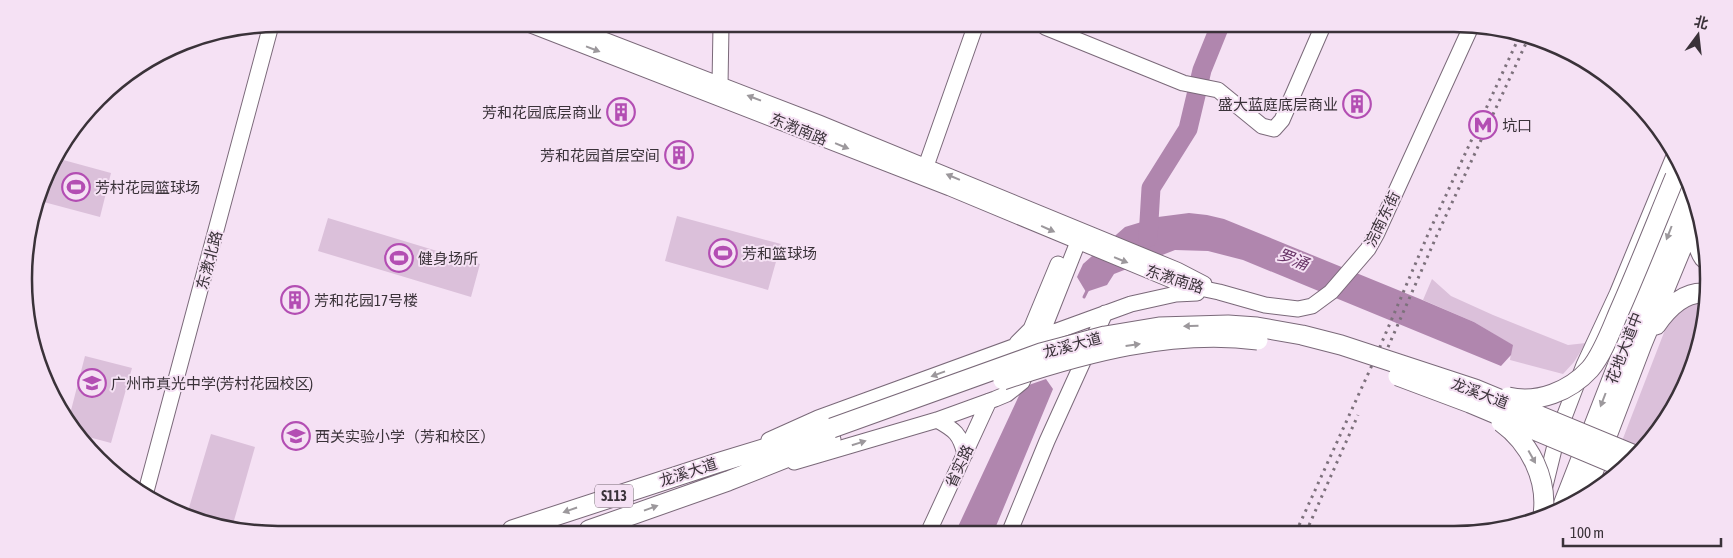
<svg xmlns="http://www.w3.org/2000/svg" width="1733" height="558" viewBox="0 0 1733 558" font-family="'Asap Condensed','Noto Sans SC',sans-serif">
<rect width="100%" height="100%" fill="#f5e1f4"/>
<path fill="#dbc0da" d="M56,158L111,173L100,217L40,201L50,166Z
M677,216L781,244L768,290L665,261Z
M328,218L480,264L471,297L318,251Z
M1432,279L1451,296L1493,315L1568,345L1586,343L1574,362L1563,374L1510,360L1512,345L1474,322L1423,300Z
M1696,300L1704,301V329L1675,406L1642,449L1622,441L1670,317Z
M85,356L132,368L111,443L81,435L68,422Z
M211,434L255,447L233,524L188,511Z"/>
<path fill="#b086ae" d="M1189,213L1207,215L1224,219L1420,299L1474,322L1513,345L1511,355L1501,366L1243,260L1208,251L1175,250L1114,274L1107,285L1086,292L1077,277L1083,264L1125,227L1158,217Z
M1046,379L1053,389L994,531H956L1023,387Z"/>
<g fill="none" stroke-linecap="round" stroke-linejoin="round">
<path stroke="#b086ae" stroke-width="3" d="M1084,297L1088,289"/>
<path stroke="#b086ae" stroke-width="19" d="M1148,238L1151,188L1188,129L1202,70L1219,28"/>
<defs>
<path id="minor" d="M531,25L950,188L1181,284L1219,292L1265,305L1298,309L1312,306L1331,292L1368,249L1377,233L1470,29
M565,25L819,123L1177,270L1204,284
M1045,27L1183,83L1218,90L1262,126L1274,129L1282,120L1322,28
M720,85L721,26
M926,166L975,27
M1017,343L1031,329L1058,264
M1038,343L1078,242L1079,234
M937,420C955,430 960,434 965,454
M769,440L818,418L1131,304L1176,294L1197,293
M794,462L937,420L995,399L1007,394L1022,382L1029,367
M1543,494L1558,433L1584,365L1617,294L1674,156
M145,495L271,25
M929,531L989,401
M1010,531L1047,441L1105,313"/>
<path id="major" d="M1698,219C1696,233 1696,247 1704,258
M1656,325C1667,309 1683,292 1704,293
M1584,496L1642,344L1697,211
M1561,510L1687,187
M512,530L717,463L832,428
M589,530L728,481L831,440"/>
</defs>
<use href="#minor" stroke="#7a6979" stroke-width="17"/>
<use href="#major" stroke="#7a6979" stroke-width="21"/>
<use href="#minor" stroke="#fff" stroke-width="15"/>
<use href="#major" stroke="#fff" stroke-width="19"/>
<path stroke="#7d717c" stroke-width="3" stroke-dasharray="2.5 5" stroke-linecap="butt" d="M1385,354L1437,235L1528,39
M1296,532L1373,363L1429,232L1520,35
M1306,532L1358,415"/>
<defs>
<path id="major-bridge" d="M1398,376L1470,403L1620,466
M1003,380C1084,353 1171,329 1258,340
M1508,397C1538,404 1570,391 1590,369C1602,355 1611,331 1618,314C1638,269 1656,223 1675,177
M1501,422C1530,443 1548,479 1543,515
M832,428L1041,353L1105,336L1159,327L1228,325L1257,327L1302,335L1341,345L1475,389L1637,456"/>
</defs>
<use href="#major-bridge" stroke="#7a6979" stroke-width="21" stroke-linecap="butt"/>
<use href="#major-bridge" stroke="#fff" stroke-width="19"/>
</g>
<defs><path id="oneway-solid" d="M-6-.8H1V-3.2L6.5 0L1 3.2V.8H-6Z" transform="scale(1.25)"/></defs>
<g fill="#9c989c">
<use href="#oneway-solid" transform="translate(593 49) rotate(21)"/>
<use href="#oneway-solid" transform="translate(754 98) rotate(-159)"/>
<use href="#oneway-solid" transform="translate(842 146) rotate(22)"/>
<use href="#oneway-solid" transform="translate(953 177) rotate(-157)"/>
<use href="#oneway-solid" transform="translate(1048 229) rotate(24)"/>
<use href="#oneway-solid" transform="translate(1669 233) rotate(111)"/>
<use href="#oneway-solid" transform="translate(1121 260) rotate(22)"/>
<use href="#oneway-solid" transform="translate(1191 326) rotate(178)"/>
<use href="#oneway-solid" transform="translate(1133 345) rotate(-8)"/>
<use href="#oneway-solid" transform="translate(938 374) rotate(160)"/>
<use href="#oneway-solid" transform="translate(1603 400) rotate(111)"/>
<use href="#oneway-solid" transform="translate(859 443) rotate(-17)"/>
<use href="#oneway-solid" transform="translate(1532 457) rotate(61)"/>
<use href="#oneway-solid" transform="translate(651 508) rotate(-20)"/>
<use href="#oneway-solid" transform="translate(570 510) rotate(161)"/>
</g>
<defs>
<symbol id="building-ring" viewBox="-11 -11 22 22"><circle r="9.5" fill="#f5e1f4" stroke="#b34eb3" stroke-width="1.5"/><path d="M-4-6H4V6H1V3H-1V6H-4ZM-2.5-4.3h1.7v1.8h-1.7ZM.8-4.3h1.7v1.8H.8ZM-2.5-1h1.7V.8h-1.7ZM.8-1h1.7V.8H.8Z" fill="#b34eb3"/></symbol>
<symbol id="metro-ring" viewBox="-11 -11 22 22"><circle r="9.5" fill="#f5e1f4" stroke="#b34eb3" stroke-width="1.5"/><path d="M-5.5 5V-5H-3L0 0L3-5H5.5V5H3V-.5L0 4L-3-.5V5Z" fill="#b34eb3"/></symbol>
<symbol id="stadium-ring" viewBox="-11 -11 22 22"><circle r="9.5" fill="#f5e1f4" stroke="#b34eb3" stroke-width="1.5"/><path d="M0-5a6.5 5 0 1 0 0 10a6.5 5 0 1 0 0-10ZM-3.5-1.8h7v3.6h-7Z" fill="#b34eb3"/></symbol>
<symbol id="school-ring" viewBox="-11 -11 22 22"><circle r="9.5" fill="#f5e1f4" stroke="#b34eb3" stroke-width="1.5"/><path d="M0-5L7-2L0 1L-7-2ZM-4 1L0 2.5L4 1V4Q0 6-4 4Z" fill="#b34eb3"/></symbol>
</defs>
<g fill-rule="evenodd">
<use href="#building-ring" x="1341" y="88" width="32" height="32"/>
<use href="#building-ring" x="605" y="96" width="32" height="32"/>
<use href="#metro-ring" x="1467" y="109" width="32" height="32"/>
<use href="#building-ring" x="663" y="139" width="32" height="32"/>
<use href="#stadium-ring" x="60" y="171" width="32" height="32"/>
<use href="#stadium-ring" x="707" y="237" width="32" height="32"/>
<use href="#stadium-ring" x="383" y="242" width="32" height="32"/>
<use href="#building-ring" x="279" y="284" width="32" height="32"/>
<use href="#school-ring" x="76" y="367" width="32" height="32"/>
<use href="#school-ring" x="280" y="420" width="32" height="32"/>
</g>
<g text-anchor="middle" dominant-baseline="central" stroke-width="4" stroke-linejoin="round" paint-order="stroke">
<rect fill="#f5e1f4" stroke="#726671" stroke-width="1" x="595" y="484.5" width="38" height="23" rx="4"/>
<g font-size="14" font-weight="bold" fill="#3a3239">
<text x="614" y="496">S113</text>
</g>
<g font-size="15" fill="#3a3239" stroke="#f5e1f4" text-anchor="start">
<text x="1338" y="104" text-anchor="end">盛大蓝庭底层商业</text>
<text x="602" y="112" text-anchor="end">芳和花园底层商业</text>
<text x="1502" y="125">坑口</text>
<text x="660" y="155" text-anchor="end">芳和花园首层空间</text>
<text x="95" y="187">芳村花园篮球场</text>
<text x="742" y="253">芳和篮球场</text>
<text x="418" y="258">健身场所</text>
<text x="314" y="300">芳和花园17号楼</text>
<text x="111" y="383">广州市真光中学(芳村花园校区)</text>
<text x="315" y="436">西关实验小学（芳和校区）</text>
</g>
<g font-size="15" fill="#3a3239" stroke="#f5e1f4">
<text transform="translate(799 129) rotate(22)">东漖南路</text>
<text transform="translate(1382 219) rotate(-64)">浣南东街</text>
<text transform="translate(209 260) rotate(-75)">东漖北路</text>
<text transform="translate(1175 279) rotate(18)">东漖南路</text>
<text transform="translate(1072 345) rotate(-15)">龙溪大道</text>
<text transform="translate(1624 348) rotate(-69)">花地大道中</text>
<text transform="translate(1480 393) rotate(21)">龙溪大道</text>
<text transform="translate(959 466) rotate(-65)">省实路</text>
<text transform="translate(688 472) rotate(-18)">龙溪大道</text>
</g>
<g font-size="16" font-style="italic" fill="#673366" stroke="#f5e1f4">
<text transform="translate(1293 259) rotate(21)">罗涌</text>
</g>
</g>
<path d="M0 0H1733V558H0ZM278 32H1454A246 246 0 0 1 1700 278V280A246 246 0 0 1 1454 526H278A246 246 0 0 1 32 280V278A246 246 0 0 1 278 32Z" fill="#f5e1f4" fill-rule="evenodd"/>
<path fill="none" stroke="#3a3239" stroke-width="2.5" d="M278 32H1454A246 246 0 0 1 1700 278V280A246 246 0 0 1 1454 526H278A246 246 0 0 1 32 280V278A246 246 0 0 1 278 32Z"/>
<g transform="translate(1698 35) rotate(15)" stroke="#f5e1f4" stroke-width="4" paint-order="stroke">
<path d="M0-4L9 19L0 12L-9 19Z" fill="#3a3239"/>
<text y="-8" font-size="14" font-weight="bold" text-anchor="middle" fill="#3a3239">北</text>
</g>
<path d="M1563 538v8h158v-8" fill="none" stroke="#3a3239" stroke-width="2.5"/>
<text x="1570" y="538" font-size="15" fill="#3a3239" stroke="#f5e1f4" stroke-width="4" paint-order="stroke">100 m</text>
</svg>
